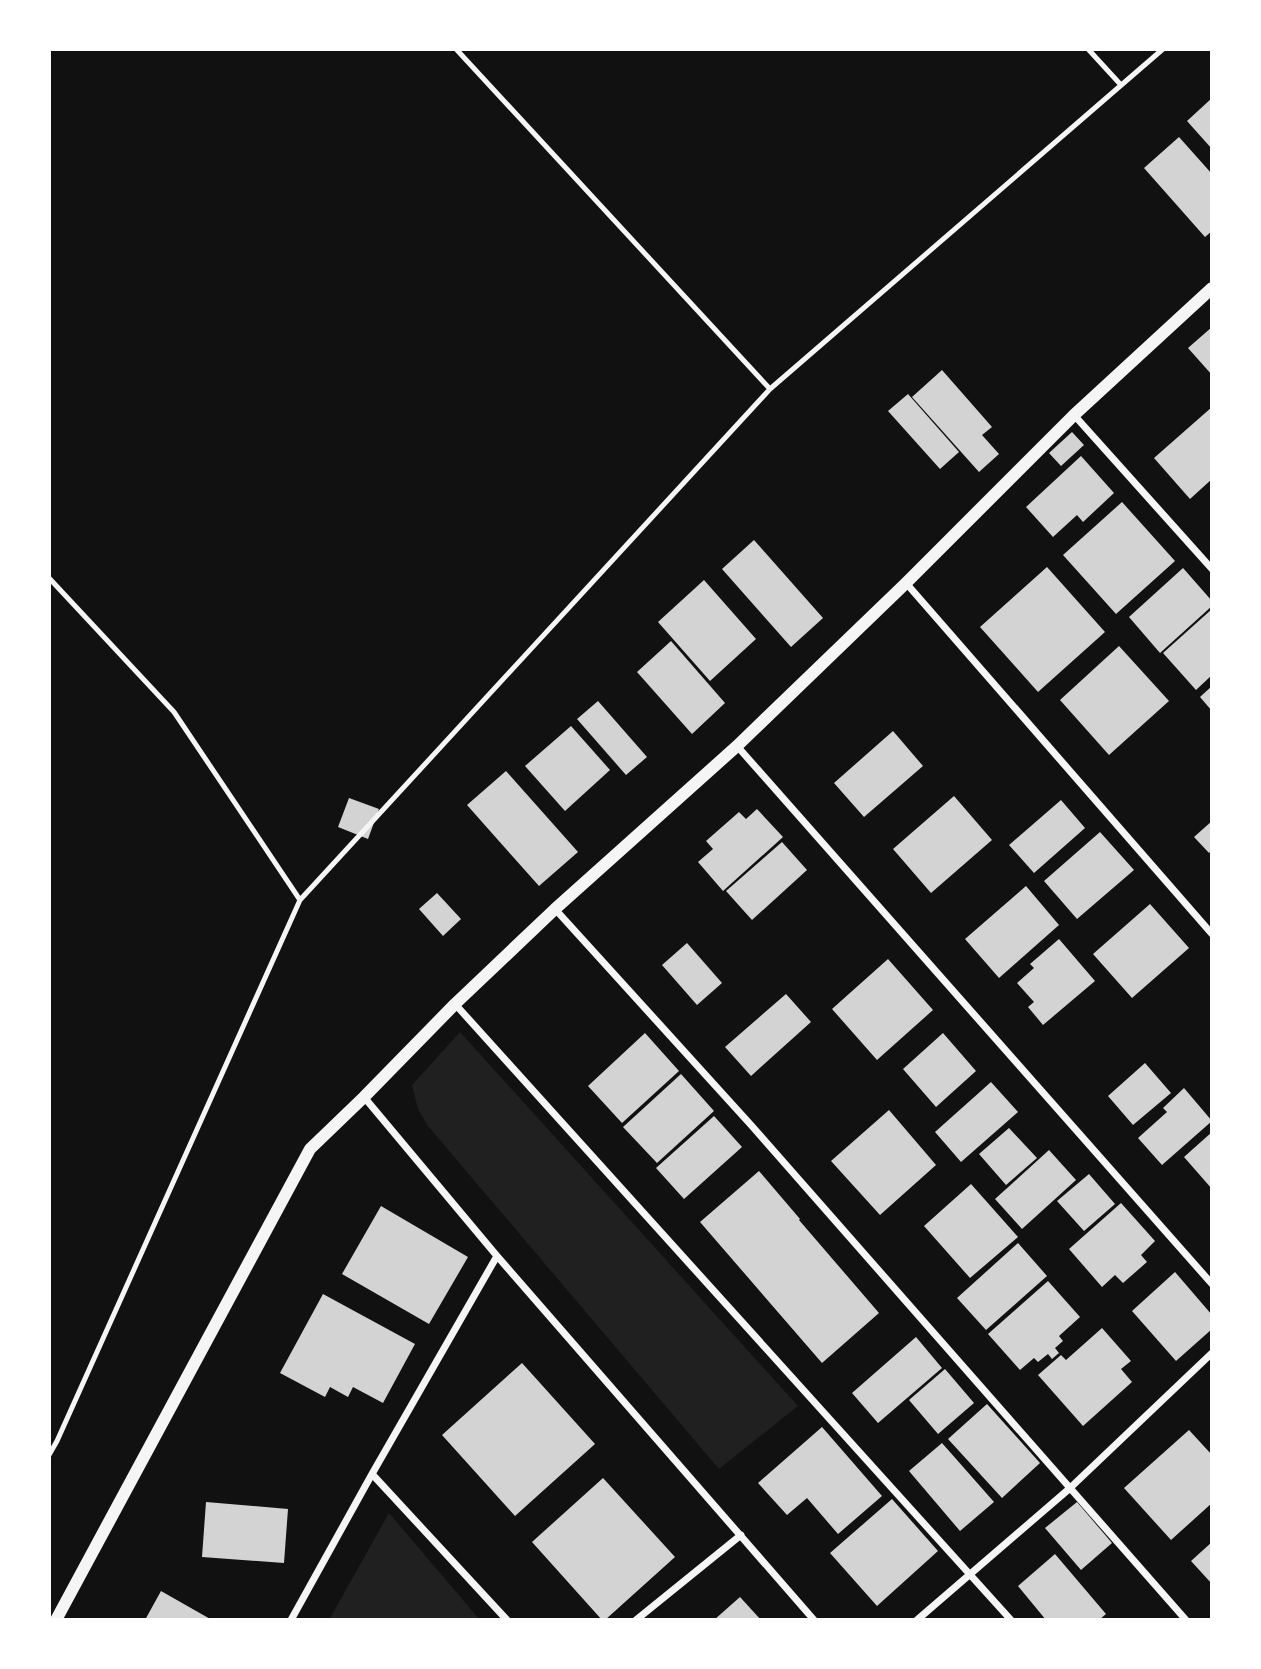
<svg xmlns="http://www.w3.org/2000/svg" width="1261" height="1669" viewBox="0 0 1261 1669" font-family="'Varela Round',sans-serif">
<rect width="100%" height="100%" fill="#111"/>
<path fill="#202020" d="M460,1032L798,1406L719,1469L428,1126L418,1109L412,1085Z
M389,1513L480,1620H329Z"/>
<path fill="#d3d3d3" d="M1212,98V149L1187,121Z
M1179,137L1212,174V231L1205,237L1144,168Z
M1212,327V375L1188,348Z
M942,370L992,427L982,435L999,454L979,472L912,397Z
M908,394L959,452L940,469L888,411Z
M1212,407V479L1190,499L1154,458Z
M1072,432L1084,445L1061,466L1049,453Z
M1081,456L1114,493L1083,522L1077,515L1053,537L1026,507Z
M1122,502L1175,561L1116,614L1063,555Z
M754,540L823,618L791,647L722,569Z
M1047,567L1105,632L1038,692L980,627Z
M1183,568L1212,601V606L1160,653L1129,617Z
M704,580L756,639L710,681L658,622Z
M1212,609V675L1196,690L1163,653Z
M671,641L725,703L692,734L637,672Z
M1119,646L1169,701L1109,755L1060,700Z
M1212,686V711L1200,697Z
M598,701L647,757L626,775L577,719Z
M571,726L610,770L565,811L525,766Z
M893,731L923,766L864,817L834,783Z
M506,771L578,852L539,886L467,805Z
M954,796L992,840L931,893L893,849Z
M349,798L379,809L368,839L338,827Z
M1061,800L1085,828L1034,873L1009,845Z
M757,809L783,837L723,891L698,862L713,849L706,841L739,812L746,819Z
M1212,821V850L1209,853L1194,837Z
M1100,832L1134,870L1077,919L1044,881Z
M782,842L807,870L752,920L726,891Z
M1026,886L1059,925L999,978L965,939Z
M437,893L461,919L443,936L419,909Z
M1150,904L1189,948L1132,998L1093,954Z
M1059,939L1095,981L1043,1025L1028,1007L1034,1002L1017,983L1034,968L1030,964Z
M687,943L722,983L697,1005L662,965Z
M888,959L933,1010L877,1060L832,1009Z
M786,994L811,1022L751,1076L725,1047Z
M645,1033L679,1071L622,1123L588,1086Z
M943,1033L976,1071L936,1107L903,1069Z
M1145,1063L1171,1093L1133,1125L1108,1096Z
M681,1074L714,1111L657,1163L623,1127Z
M991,1082L1018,1112L961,1162L935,1132Z
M1184,1088L1212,1121L1162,1165L1138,1138L1167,1112L1163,1108Z
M889,1110L936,1165L880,1215L831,1161Z
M714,1116L742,1147L684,1199L656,1168Z
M1009,1128L1037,1158L1006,1185L979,1154Z
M1212,1132V1189L1184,1157Z
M1049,1150L1076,1180L1022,1229L995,1199Z
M759,1171L800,1219L799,1220L879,1313L822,1363L700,1222Z
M1089,1174L1115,1204L1084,1231L1057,1201Z
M971,1184L1018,1237L970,1278L924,1226Z
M1121,1203L1155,1241L1141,1255L1147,1262L1123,1283L1115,1275L1102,1287L1069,1249Z
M381,1206L468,1257L429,1324L342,1274Z
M1018,1243L1047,1276L986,1330L957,1298Z
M1175,1272L1212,1315V1329L1176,1361L1132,1311Z
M1048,1281L1080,1317L1059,1336L1063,1341L1055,1348L1059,1353L1052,1359L1048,1354L1038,1362L1034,1358L1020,1370L988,1334Z
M323,1294L415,1344L383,1403L353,1387L348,1397L330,1387L325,1397L280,1373Z
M1102,1328L1131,1361L1121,1369L1132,1382L1083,1426L1038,1375L1061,1355L1066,1360Z
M916,1337L942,1368L878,1423L852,1393Z
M522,1363L595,1444L515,1516L442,1435Z
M945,1369L974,1403L938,1434L909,1400Z
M987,1404L1040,1463L1002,1498L948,1439Z
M822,1427L882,1496L838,1534L807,1498L787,1515L758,1483Z
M1189,1430L1212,1455V1503L1171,1540L1124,1488Z
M942,1443L994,1502L960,1531L909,1471Z
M603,1478L675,1557L605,1620H602L532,1542Z
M892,1499L938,1551L877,1606L830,1553Z
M206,1502L288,1509L284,1563L202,1557Z
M1077,1502L1112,1543L1081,1570L1045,1528Z
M1212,1542V1584L1191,1561Z
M1055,1554L1106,1614L1099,1620H1046L1018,1586Z
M161,1591L212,1620H145Z
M740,1597L761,1620H714Z"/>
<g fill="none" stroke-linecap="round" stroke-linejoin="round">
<path stroke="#f5f5f5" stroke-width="5" d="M456,49L770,389
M1088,49L1121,85
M49,578L174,712L300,900L57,1441L49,1455
M300,900L770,389L1163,49"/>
<path stroke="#f5f5f5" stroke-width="7" d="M1074,415L1212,569
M906,583L1212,934
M737,746L1212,1284
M555,909L751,1125L1186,1620
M455,1004L1011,1620
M364,1097L497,1256L814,1620
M372,1474L507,1620
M291,1620L372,1474L497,1256
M636,1620L741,1535
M917,1620L1069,1489L1212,1353"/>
<path stroke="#f5f5f5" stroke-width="12" d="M56,1620L310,1149L364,1097L455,1004L555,909L737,746L906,583L1074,415L1212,288"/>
</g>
<rect width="1261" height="1669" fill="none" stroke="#ffffff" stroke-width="102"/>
</svg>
